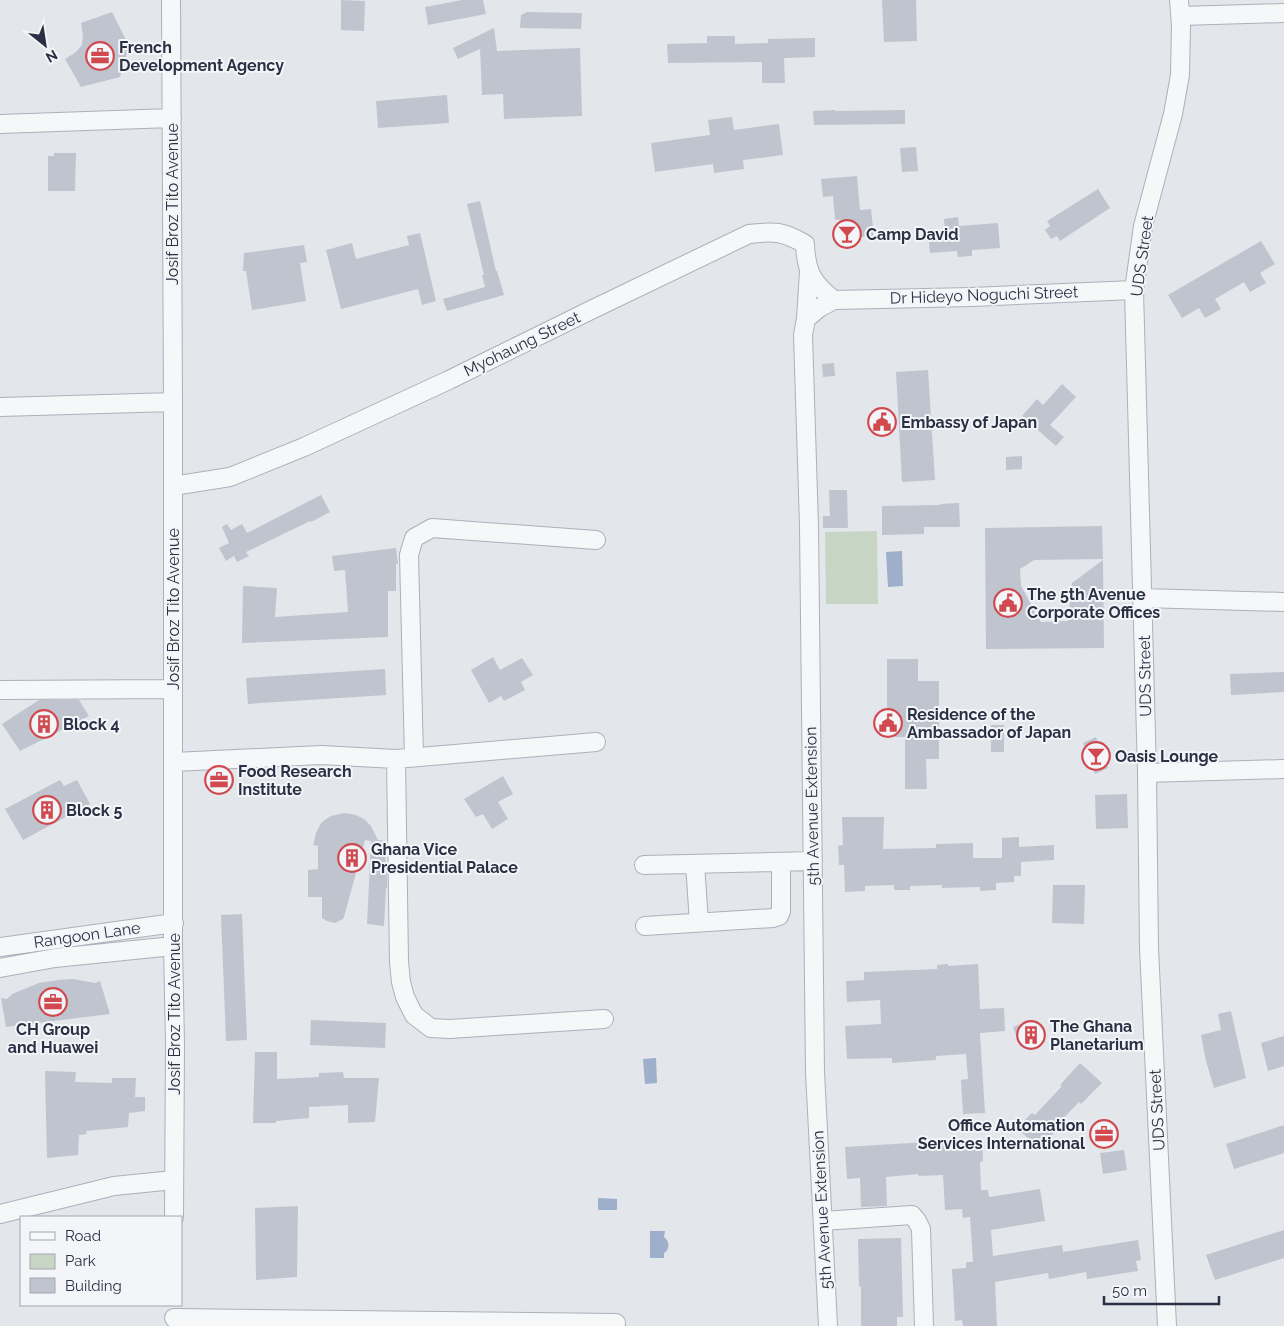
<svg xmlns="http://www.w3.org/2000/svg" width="1284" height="1326" viewBox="0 0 1284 1326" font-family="Raleway,sans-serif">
<rect width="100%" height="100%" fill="#e3e6eb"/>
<path fill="#c7d5c4" d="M877,531L878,604H826L825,532Z"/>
<path fill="#9eafcb" d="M902,551L903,586L888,587L886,552Z
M656,1058L657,1083L645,1084L643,1059Z
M598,1198L617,1199V1210H598Z
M650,1231H665L664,1237C670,1242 670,1249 664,1253V1258H650Z"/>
<path fill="#c0c4ce" d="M341,0L365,1L364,31L341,30Z
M462,0H483L486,14L428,25L425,7Z
M882,0H916L917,41L884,42Z
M112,12L129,46L120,77L81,87L65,59L76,52L82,45L83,36L81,23Z
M527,12L582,13L581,29L520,28L521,15Z
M494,28L497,51L580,48L582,116L504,119L503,94L482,95L480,49L458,59L453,48Z
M707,36H735V44L768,43V39L815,38V57L784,58L785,83H762V62L668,63L667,44L707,43Z
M447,95L449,123L378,128L376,101Z
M835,110V111L905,110V124L814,125L813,111Z
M732,117L734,130L779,124L783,155L743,160L744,169L714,173L713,164L655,172L651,143L710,135L708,120Z
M916,147L918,171L902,172L900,148Z
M54,153H76L75,191H48V156H54Z
M857,176L860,210L871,209L874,236L851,238L849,219L835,220L833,196L823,197L821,179Z
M1098,189L1110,208L1060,241L1057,236L1051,239L1045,230L1050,226L1047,221Z
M480,201L496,271H497L504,295L447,311L443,299L485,287L482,275H484L467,204Z
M958,217L959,226L998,223L1000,248L972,250V256L958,257L957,251L930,253L928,233L945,232L944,219Z
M420,233L436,301L422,305L418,289L341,309L326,250L352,243L356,259L409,245L407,236Z
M1261,241L1275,264L1260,273L1266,283L1250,292L1244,282L1215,299L1221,309L1205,318L1199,308L1182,318L1168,295Z
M304,245L307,262L300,263L306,301L252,310L246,271H243L244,253Z
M834,363L835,376L823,377L822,364Z
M928,370L935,480L902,482L896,372Z
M1062,384L1076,397L1050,425L1064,437L1056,446L1022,416L1037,399L1043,405Z
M1022,456V469L1006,470V457Z
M829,490H847L848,528H823V516H830Z
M321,495L330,512L311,522L310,521L246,552L249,556L237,562L234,556L226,561L219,548L229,543L222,527L227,524L231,530L242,524L247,533Z
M959,503L960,527H924V534L882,535V506L940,505V504Z
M1102,526L1103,559L1034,560L1020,569L1021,586L1041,622L1068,621L1072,583L1103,560L1104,648L986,649L985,528Z
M396,548L398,564H396V591H388V637L242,643L243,586L277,588L275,617L348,612L345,570L334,571L332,556Z
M493,657L500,670L522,658L533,675L521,682L525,690L504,701L501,696L489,703L471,670Z
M887,659H918V681H939V759H926L927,789H905V737H882V724H887Z
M385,669L386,695L248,704L246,678Z
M1284,672V692L1231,695L1230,674Z
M39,700H79L89,716L20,751L2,724Z
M991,725H1004V752H991Z
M1096,737L1108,768L1095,774L1083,743Z
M503,776L513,794L498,802L508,819L492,829L483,814L476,817L464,799Z
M60,780L64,786L77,780L90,804L23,840L5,809Z
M1127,794L1128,828L1096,829L1095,795Z
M344,813L356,815L364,819L371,826L378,840L386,841L385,870H387V888H386L384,926L367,924L371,841L365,840L344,917L343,919L335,923L327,921L322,918V897H308V870L318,869V846L313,845L316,833L321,823L326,819L331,816Z
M842,817H884L883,849L936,848V844L973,843V858H1002V838L1019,837V847L1054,845V860L1021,862V876H1014V882L996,883V890L980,891V887L942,888V885L910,886V890H894V885L865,886V891L845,892L844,865H839L838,846L843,845Z
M1053,885H1085L1084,924L1052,923Z
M242,914L247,1040L226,1041L221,915Z
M948,964V966L978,964L980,1009L1004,1008L1005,1031L980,1033L985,1113L963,1114L961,1080L968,1079L966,1054L936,1056V1060L892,1063V1058L847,1059L845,1026L881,1024L880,1000L847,1002L846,981L864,980V972L937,969V965Z
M73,979L95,983L100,981L110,1014L6,1027L1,998L7,999L12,994L39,983L58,980Z
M1231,1011L1246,1078L1214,1088L1206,1061L1201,1035L1221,1030L1218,1014Z
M311,1020L386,1023L385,1048L310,1045Z
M1031,1020L1042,1025L1046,1036L1041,1046L1030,1050L1020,1046L1013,1027Z
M1284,1036V1066L1268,1071L1261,1043Z
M255,1052H277V1079L319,1077V1073L343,1072L344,1078H379L375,1122L348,1123V1105L309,1107V1118L276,1121V1123H253Z
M1080,1063L1102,1083L1081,1104L1079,1102L1051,1131L1054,1133L1039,1148L1017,1128L1032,1113L1035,1115L1062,1086L1060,1085Z
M45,1071L76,1072L75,1082L112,1083V1078H136L135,1097H145V1111L129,1113L128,1127L86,1131L87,1134L79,1135L78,1155L47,1158Z
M1284,1125V1153L1234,1169L1226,1144Z
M982,1140L983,1161L980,1162L981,1190H988L989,1197L1040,1189L1045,1221L991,1230L993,1256L1062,1245L1063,1252L1138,1240L1141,1260L1136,1261L1138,1271L1087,1279L1086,1272L1049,1279L1048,1273L995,1282L997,1326H963L962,1320L955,1321L952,1269L966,1268V1262H973L970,1217L963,1218L962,1209L945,1210L943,1175L919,1176L918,1174L886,1177L887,1206L861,1207L860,1178L847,1179L845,1147L943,1141V1143Z
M1124,1150L1127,1170L1103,1174L1100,1153Z
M298,1206L297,1277L256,1280L255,1208Z
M1284,1230V1258L1215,1280L1206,1255Z
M901,1238L903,1317H897V1326H861V1286L859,1287L858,1239Z"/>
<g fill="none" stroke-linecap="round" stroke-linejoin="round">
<defs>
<path id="minor" d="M171,0L173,402V946L175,1044L174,1217
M1181,16L1284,13
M0,124L172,118
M806,319L809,271
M0,407L173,402
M173,486L230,477L304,447L449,380L589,311L749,234C775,231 782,231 805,244C806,271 812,283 834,300
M1143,598L1284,602
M0,690L173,689
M414,757L409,555L414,538L432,528L596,540
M396,759L399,962L401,982L405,997L414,1015L431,1028L450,1029L604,1019
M174,762L321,755L396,759L596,742
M1147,773L1284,769
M695,864L699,922
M644,865L813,861
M645,926L773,918L779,916L781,911V862
M0,947L174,923
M0,968L55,958L173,946
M0,1214L114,1186L174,1180
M823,1221L912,1215L917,1221L921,1229L924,1326
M174,1318L616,1323
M828,1326L815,1072L809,526L803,335L806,319L819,308L834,300L972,297L1134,290
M1167,1326L1149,948L1147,773L1134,290L1143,226L1173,114L1180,75L1181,26L1179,0"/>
</defs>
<use href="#minor" stroke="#acb0b9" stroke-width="20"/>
<use href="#minor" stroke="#f6f7f9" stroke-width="18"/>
</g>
<defs>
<symbol id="office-ring" viewBox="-11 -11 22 22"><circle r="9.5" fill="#f3f5f8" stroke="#d0494f" stroke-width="1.5"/><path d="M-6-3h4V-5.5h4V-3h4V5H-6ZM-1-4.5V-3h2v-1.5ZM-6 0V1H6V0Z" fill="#d0494f"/></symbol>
<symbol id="bar-ring" viewBox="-11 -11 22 22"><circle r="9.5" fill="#f3f5f8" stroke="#d0494f" stroke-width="1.5"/><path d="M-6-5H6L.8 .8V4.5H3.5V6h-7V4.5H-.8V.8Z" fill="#d0494f"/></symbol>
<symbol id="civic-ring" viewBox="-11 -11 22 22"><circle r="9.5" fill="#f3f5f8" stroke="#d0494f" stroke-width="1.5"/><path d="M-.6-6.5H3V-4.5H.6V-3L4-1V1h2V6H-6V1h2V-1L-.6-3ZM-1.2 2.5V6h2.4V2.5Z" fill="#d0494f"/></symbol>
<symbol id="building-ring" viewBox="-11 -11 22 22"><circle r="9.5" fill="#f3f5f8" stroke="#d0494f" stroke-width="1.5"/><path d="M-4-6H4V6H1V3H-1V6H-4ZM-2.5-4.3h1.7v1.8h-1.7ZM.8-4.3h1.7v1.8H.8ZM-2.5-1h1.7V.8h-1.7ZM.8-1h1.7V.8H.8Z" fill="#d0494f"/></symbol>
</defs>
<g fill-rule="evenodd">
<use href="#office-ring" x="84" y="40" width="32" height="32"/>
<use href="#bar-ring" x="831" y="218" width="32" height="32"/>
<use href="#civic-ring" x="866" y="406" width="32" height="32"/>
<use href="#civic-ring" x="992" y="587" width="32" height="32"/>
<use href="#civic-ring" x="872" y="707" width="32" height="32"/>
<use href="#building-ring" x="28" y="708" width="32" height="32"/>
<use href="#bar-ring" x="1080" y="740" width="32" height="32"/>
<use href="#office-ring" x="203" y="764" width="32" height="32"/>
<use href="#building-ring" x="31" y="794" width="32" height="32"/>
<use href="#building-ring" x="336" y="842" width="32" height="32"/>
<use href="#office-ring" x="37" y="986" width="32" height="32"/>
<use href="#building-ring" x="1015" y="1019" width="32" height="32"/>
<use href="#office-ring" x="1088" y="1118" width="32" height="32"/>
</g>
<g text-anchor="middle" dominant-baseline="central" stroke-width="4" stroke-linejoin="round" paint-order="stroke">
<g font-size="16" font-weight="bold" fill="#2b3144" stroke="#f3f5f8" text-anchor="start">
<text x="119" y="47">French<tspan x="119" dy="18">Development Agency</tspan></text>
<text x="866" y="234">Camp David</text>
<text x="901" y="422">Embassy of Japan</text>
<text x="1027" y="594">The 5th Avenue<tspan x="1027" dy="18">Corporate Offices</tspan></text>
<text x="907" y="714">Residence of the<tspan x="907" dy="18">Ambassador of Japan</tspan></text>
<text x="63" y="724">Block 4</text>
<text x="1115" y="756">Oasis Lounge</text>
<text x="238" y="771">Food Research<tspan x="238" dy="18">Institute</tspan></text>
<text x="66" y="810">Block 5</text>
<text x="371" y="849">Ghana Vice<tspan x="371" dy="18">Presidential Palace</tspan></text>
<text x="1050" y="1026">The Ghana<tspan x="1050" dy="18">Planetarium</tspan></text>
<text x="53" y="1029" text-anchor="middle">CH Group<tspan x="53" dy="18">and Huawei</tspan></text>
<text x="1085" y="1125" text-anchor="end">Office Automation<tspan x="1085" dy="18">Services International</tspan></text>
</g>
<g font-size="16" fill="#2b3144" stroke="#f3f5f8">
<text transform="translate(172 204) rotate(-90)">Josif Broz Tito Avenue</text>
<text transform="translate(1142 256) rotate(-82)">UDS Street</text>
<text transform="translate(984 295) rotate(-2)">Dr Hideyo Noguchi Street</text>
<text transform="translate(522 344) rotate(-26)">Myohaung Street</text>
<text transform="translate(173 609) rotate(-90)">Josif Broz Tito Avenue</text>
<text transform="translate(1145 676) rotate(-91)">UDS Street</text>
<text transform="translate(812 806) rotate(-91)">5th Avenue Extension</text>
<text transform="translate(87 935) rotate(-8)">Rangoon Lane</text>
<text transform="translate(174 1014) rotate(-90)">Josif Broz Tito Avenue</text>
<text transform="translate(1157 1110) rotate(-93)">UDS Street</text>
<text transform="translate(822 1210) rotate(-93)">5th Avenue Extension</text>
</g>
</g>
<rect x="20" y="1216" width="162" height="90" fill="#f3f5f8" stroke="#a3a7b0"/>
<rect x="30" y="1232" width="25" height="8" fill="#f6f7f9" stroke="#a3a7b0"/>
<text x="65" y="1241" font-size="15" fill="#2b3144">Road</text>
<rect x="30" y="1254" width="25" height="15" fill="#c7d5c4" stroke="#a3a7b0"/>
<text x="65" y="1266" font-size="15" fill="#2b3144">Park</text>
<rect x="30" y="1278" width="25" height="15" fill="#c0c4ce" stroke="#a3a7b0"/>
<text x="65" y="1291" font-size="15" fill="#2b3144">Building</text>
<g transform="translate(45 45) rotate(150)" stroke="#f3f5f8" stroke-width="4" paint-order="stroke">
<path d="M0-4L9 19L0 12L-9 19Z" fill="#2b3144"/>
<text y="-8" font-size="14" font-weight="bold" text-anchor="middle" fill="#2b3144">N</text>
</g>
<path d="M1104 1296v8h115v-8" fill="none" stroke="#2b3144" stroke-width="2.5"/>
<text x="1112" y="1296" font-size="15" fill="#2b3144" stroke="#f3f5f8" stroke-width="4" paint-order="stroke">50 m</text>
</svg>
